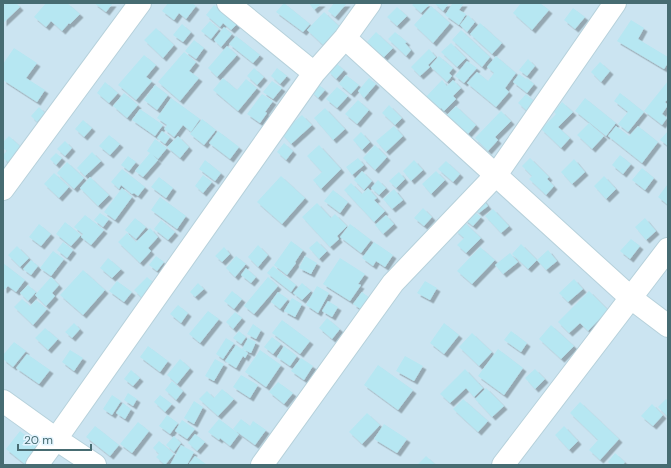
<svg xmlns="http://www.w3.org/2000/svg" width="671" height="468" viewBox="0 0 671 468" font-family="'DM Sans',sans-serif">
<defs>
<filter id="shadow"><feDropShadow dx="3.5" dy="3.5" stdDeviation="0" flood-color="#0004"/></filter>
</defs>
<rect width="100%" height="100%" fill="#def1fc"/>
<path fill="#cbe4f1" d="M3,3H668V465H3Z"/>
<path fill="#b6e7f2" filter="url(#shadow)" d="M6,3H16L20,7L3,23V6Z
M46,3H67L80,14L70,24L69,23L62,31L51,21L46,27L34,17Z
M94,3H113L106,12Z
M168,3H192L196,6L186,19L179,13L174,20L162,11Z
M284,3L310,24L303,32L276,12Z
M309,3H322L314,10Z
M334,3H347L335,17L328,11Z
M415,3H427L429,5L421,13L412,5Z
M434,3H449L443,11Z
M451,3H464L459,10L466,14L459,25L445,15L452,4Z
M521,3H540L549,10L532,30L513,13Z
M214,5L237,24L231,30L223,23L220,27L206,15Z
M431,6L450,23L433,43L414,25Z
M397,7L407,16L397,26L387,17Z
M573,8L585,17L575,29L564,20Z
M324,12L340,27L323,45L307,30Z
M468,15L475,22L467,32L460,25Z
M631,20L644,28L638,39L668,57V63L664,69L617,41Z
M210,21L219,29L211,39L201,31Z
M480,23L502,43L492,54L470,34Z
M182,24L191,32L183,42L173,35Z
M224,27L232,34L221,47L214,40Z
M156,28L174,45L163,58L144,40Z
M461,30L490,57L482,67L452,40Z
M376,32L393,48L383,58L367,42Z
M395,32L407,42L405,43L411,50L406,56L388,39Z
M236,36L260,55L253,63L229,44Z
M194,40L204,48L196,59L185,51Z
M451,43L466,58L457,67L441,52Z
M227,46L237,55L217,77L208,68Z
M14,48L37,63L26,78L45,90L37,102L3,80V64Z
M429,49L436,57L428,65L430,67L420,76L411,67Z
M184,52L196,62L189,71L199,78L180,101L158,82Z
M144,55L156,65L146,77L152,81L136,100L118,85Z
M439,56L453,68L449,73L452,76L447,82L430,66Z
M496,56L516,73L505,88L509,92L496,107L467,83L477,72L488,81L494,73L487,67Z
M528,59L535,66L527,76L519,70Z
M467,61L477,68L464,83L455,76Z
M600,62L610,71L601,82L591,72Z
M336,63L344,70L336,79L328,71Z
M254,68L264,77L257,85L247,76Z
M277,68L287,76L280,84L271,76Z
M519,74L526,79L527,78L534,84L527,93L513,82Z
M346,75L359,85L351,94L339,84Z
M223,78L237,90L246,79L257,88L238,111L213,90Z
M369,78L376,84L364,98L358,91Z
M442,80L447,86L453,80L461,88L453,96L456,99L444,111L441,108L436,113L423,100Z
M272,81L282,88L273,99L263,92Z
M668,81V99L665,102L668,105L662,114L667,118L662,125L644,111Z
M105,82L118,93L109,103L97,93Z
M318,84L325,90L318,98L311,91Z
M155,85L168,95L157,110L144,100Z
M337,87L348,96L337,108L326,99Z
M124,93L138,105L127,118L113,106Z
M620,93L644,112L628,132L618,124L628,112L614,101Z
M262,94L273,101L265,112L267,113L260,123L247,114Z
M526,94L535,102L527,111L518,103Z
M171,98L200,119L191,132L183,125L174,137L164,129L167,125L157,118Z
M585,98L616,123L606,136L575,111Z
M358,100L369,110L357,124L345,114Z
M562,102L573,112L558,127L570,138L561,148L541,129L556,114L554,112Z
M389,105L402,118L395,125L382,113Z
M456,106L476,125L467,135L447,115Z
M39,107L45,113L37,122L31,116Z
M325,108L345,129L333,140L314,118Z
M140,109L163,125L155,136L132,120Z
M501,111L511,121L495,137L498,140L488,151L475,138Z
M302,115L312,125L291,144L281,133Z
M202,119L216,130L204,145L190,134Z
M83,120L92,128L84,137L75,129Z
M589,123L604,136L592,149L577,135Z
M394,126L403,136L386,152L376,141Z
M616,126L629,136L638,126L658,142L642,163L608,136Z
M162,131L170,137L165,144L157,138Z
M218,131L239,147L230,159L209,143Z
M668,131V146L660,140Z
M361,132L370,142L362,150L353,140Z
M109,135L120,144L110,155L99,146Z
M9,136L22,148L9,163L3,158V155L7,151L3,148V142Z
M178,136L189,147L180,158L167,147Z
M155,139L167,148L158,159L153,155L158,160L143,177L135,171L150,153L147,151Z
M65,141L72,148L65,156L57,149Z
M284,143L293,151L286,160L277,152Z
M319,145L341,169L321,189L313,180L322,172L307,156Z
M375,145L387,157L375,170L363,158Z
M92,152L101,161L85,176L77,168Z
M56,153L62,158L56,165L50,159Z
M620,155L631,164L623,174L612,165Z
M128,156L136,162L129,171L121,165Z
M358,158L364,165L352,175L346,167Z
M530,158L549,177L547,179L554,186L546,195L529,179L532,176L522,166Z
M574,159L585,172L572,184L561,172Z
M205,160L221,173L215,181L199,169Z
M414,160L423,170L411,181L403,171Z
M446,161L460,174L453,182L438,169Z
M67,162L84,178L74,189L57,173Z
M642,168L654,178L645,190L632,180Z
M122,169L145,187L138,196L134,193L132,194L121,185L119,189L111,182Z
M362,171L372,181L364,190L354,180Z
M436,171L445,180L431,194L422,184Z
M399,172L405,179L396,188L389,181Z
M54,173L69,187L59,198L44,184Z
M203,175L212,182L203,193L195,186Z
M281,176L305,198L282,224L257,202Z
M604,176L616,189L606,199L594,186Z
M90,177L109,195L98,206L80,188Z
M159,177L173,188L166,198L151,187Z
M378,180L386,188L379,195L371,188Z
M351,183L362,194L368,188L377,198L374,200L385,211L374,222L344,190Z
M667,185L668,186V205L658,197Z
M122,188L132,197L115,220L104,212Z
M394,189L403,200L392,209L383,199Z
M333,190L348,202L340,213L324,201Z
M160,197L186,216L177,229L151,210Z
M481,197L488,206L479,213L471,205Z
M317,203L331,218L335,214L347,226L337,236L339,239L330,247L302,217Z
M423,208L432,217L424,226L414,218Z
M493,209L509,226L501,233L485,216Z
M472,210L481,217L473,226L464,219Z
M100,213L109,219L103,227L94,220Z
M85,215L104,230L91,245L81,237L83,234L74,227Z
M386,215L394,224L383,234L375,225Z
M135,218L146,227L136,239L125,230Z
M645,218L656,231L646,240L635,227Z
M161,220L175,232L168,240L154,229Z
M463,221L481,238L466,253L457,245L464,238L455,230Z
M65,222L81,235L71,246L56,234Z
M39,224L51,234L41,246L29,237Z
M350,224L371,240L361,253L340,237Z
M150,228L158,237L148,248L151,251L140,263L118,242L127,233L136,242Z
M631,239L640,246L630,259L620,251Z
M291,241L303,250L295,262L296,263L287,275L274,265Z
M317,241L327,251L319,259L309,248Z
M63,242L73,250L67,258L57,250Z
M374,242L393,255L385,267L376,261L373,266L362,258Z
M521,244L537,260L528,269L512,254Z
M258,245L268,255L258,267L248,257Z
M17,246L29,258L20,267L8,255Z
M224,247L230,254L222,262L215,256Z
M480,247L495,260L472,284L457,271Z
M548,250L557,261L546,270L537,260Z
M53,251L64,259L51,276L40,268Z
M510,253L518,262L503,274L495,265Z
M156,256L164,262L157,271L149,265Z
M236,256L246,264L235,277L226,268Z
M305,256L317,263L311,274L299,268Z
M108,258L121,269L112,278L100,268Z
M340,258L365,274L358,284L361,285L350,301L323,284Z
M31,260L38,266L31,275L23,269Z
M3,263L25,280L16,292L8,286L4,290L3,289Z
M273,266L296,285L291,292L267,273Z
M246,268L256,277L251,283L241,275Z
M83,270L105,290L83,315L60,295Z
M51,277L59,285L52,293L55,296L46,306L35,295Z
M147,277L157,286L144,300L134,290Z
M268,277L278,286L254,314L244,306Z
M574,279L583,289L568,302L559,293Z
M117,281L132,292L124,302L109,291Z
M425,281L437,288L430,300L417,293Z
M198,283L204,289L195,297L190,292Z
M302,283L311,291L302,300L293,293Z
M28,285L36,292L28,301L20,293Z
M317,286L329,293L318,313L306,305Z
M232,291L242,299L234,309L224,301Z
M589,291L608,310L588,331L580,323L569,333L558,322Z
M278,292L288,299L280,309L271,302Z
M362,292L371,299L362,310L353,304Z
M292,298L302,304L295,317L284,311Z
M22,299L30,306L36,300L47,309L33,325L14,307Z
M328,301L338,307L332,317L322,311Z
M178,305L188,313L181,323L170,314Z
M208,311L219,319L200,343L189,334Z
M235,312L242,318L233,329L226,322Z
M327,318L340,329L332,339L319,328Z
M282,320L310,341L300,354L272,333Z
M74,323L80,329L72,338L65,332Z
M444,323L459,335L444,354L430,343Z
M253,324L261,330L256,339L247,334Z
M551,325L574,346L561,359L539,339Z
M45,328L58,339L48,350L35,338Z
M239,331L246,337L241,344L233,338Z
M511,331L527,343L521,352L504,340Z
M472,333L492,352L479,366L459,347Z
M272,337L281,344L273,354L264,347Z
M226,338L234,343L223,359L216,354Z
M248,338L256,342L251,353L242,349Z
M14,342L26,351L13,367L3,359V355Z
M236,345L248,353L245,358L243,356L236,368L225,361Z
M148,346L168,361L160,372L140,357Z
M284,346L297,356L290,366L277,357Z
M498,349L523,368L504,395L478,376Z
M70,350L83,358L74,371L62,362Z
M260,350L281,365L266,387L245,372Z
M27,354L50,370L39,384L16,368Z
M405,356L423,366L414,381L396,371Z
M301,358L313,366L304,380L291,371Z
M180,359L190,368L177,384L167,375Z
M215,359L224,364L214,381L205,376Z
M378,365L413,390L398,410L364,385Z
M465,369L483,388L474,397L466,388L450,403L440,394L456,378L463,385L456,378Z
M535,369L545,379L535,389L525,378Z
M131,370L140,378L133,386L124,379Z
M241,375L258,385L250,398L233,387Z
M172,381L183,391L176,400L165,390Z
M278,382L293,393L284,404L269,392Z
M486,388L504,406L492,417L475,399Z
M222,389L234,399L218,416L199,399L207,391L214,398Z
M128,393L137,399L133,406L124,400Z
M112,395L121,401L112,415L103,409Z
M160,395L172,404L165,412L154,402Z
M463,399L488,421L478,432L453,409Z
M666,399L668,401V417L658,407Z
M194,401L203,407L194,424L184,418Z
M580,402L619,439L600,460L589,450L598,440L570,413Z
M123,403L131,409L125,419L116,413Z
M652,404L663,415L653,426L641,416Z
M367,413L380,425L362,444L349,432Z
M167,415L178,423L170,434L159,426Z
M219,419L239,434L230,446L220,438L219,440L208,432Z
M241,419L250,426L253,421L266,430L255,445L233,429Z
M182,420L195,429L187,439L175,431Z
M138,422L149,431L132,453L120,444Z
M384,424L407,439L397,453L374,439Z
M95,426L119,445L110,456L86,437Z
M564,426L578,441L569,450L555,435Z
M20,431L40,447L26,465L6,449Z
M195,434L205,442L197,451L188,443Z
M174,436L181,443L174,452L166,445Z
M159,441L174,454L165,465L156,457L159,454L153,448Z
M181,445L194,452L187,465H170Z
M615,453L625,462L623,465H611L608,462Z
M195,456L207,465H188Z
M426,456L436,465H417Z"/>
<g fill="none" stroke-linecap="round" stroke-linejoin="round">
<defs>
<path id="street" d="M228,3L314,73
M345,38L631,298L668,326
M3,189L140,3
M3,401L56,439L95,465
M37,465L56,439L314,73L345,38L370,3
M262,465L393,283L496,175L615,3
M503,465L668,249"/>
</defs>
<use href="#street" stroke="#b6d1db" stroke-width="24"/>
<use href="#street" stroke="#fff" stroke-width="22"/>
</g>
<rect width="671" height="468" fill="none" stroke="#476c72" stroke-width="8"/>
<path d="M18 444v6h73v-6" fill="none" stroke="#476c72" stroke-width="2"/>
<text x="24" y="444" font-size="12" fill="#476c72" stroke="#e4f5ff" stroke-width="3" paint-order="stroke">20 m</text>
</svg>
